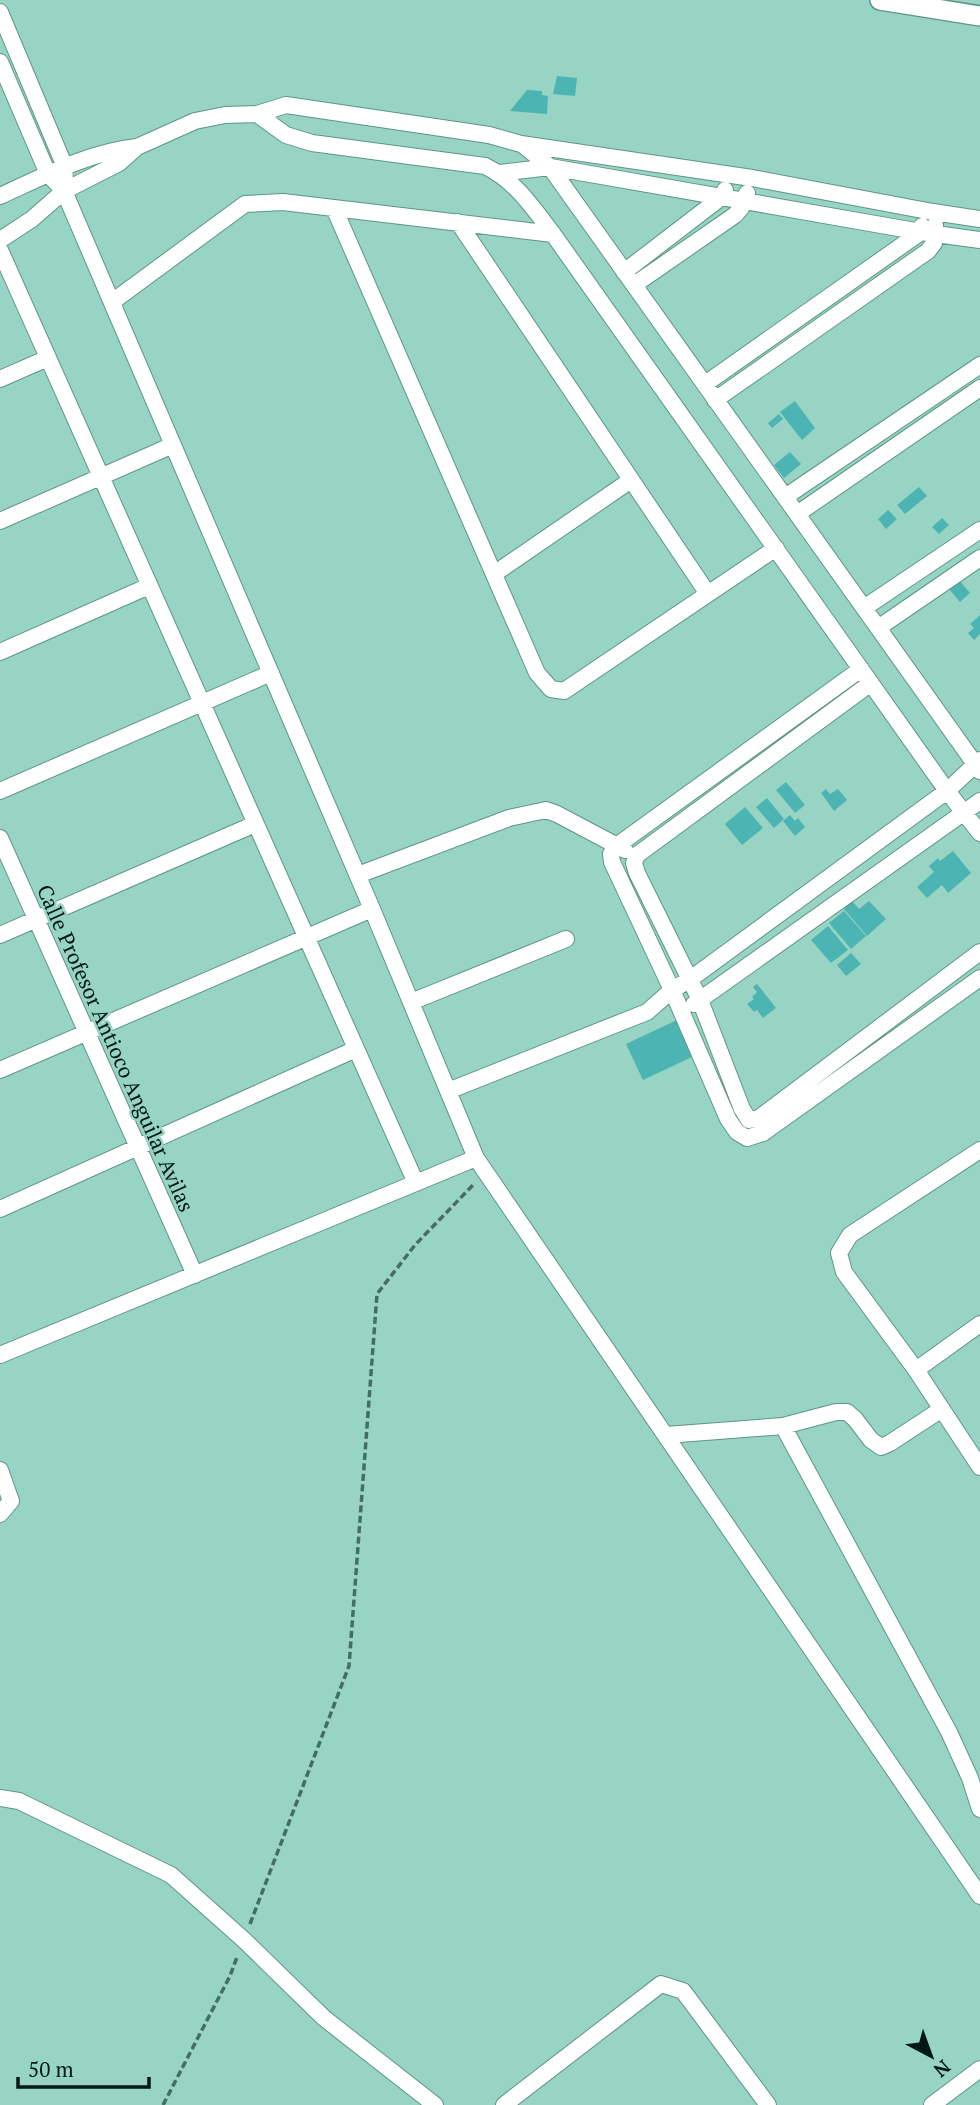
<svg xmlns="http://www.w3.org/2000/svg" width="980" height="2105" viewBox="0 0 980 2105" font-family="'PT Serif',serif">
<rect width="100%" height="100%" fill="#97d4c3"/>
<path fill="#4db4b4" d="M557,76L577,78L575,96L553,94Z
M527,90L542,91V95L548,96L547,114L510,111Z
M795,401L815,428L802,440L780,412Z
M779,414L783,419L772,428L768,423Z
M790,452L801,464L784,478L774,465Z
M919,487L927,496L905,514L897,505Z
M888,510L897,519L886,529L878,519Z
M942,518L949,525L939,534L932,527Z
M959,580L970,593L960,602L949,589Z
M980,615V634L974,640L968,633L974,628L970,624Z
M786,782L805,805L795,813L776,790Z
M826,789L830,794L838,789L847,800L834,811L821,793Z
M767,798L784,819L774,828L756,807Z
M745,807L763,828L742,845L725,824Z
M790,815L795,821L798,818L805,827L795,836L783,821Z
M953,851L971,873L948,893L942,885L927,898L917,887L934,872L929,866L938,858L940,861Z
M852,901L859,909L869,901L886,919L867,936L844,909Z
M844,911L866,936L851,949L829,923Z
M828,926L848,950L831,963L811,940Z
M851,953L861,964L846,976L837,965Z
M757,984L776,1008L763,1018L757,1010L754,1012L747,1004L754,999L752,997L757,992L753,987Z
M677,1020L694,1056L643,1080L626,1044Z"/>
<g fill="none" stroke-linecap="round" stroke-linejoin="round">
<defs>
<path id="minor" d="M0,12L65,167L64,191L48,174L0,62
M257,114L286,135L312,143L485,166C515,180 533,208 553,234L947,791L980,833
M522,144L550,167L980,771
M500,173L550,167L921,232L980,240
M64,191L372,909L476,1158L980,1896
M0,196C44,176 89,152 137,147
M334,208L537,673L551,689L564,691L776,548
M458,222L708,594
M0,240L32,219L64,191L119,163L137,147L195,121L225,115L257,114L286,105L489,135L521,144L752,178L933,212L980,219
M0,250L416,1183
M624,272L723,196L725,190
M634,285L735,215L741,208L747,193
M112,302L245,204L283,202L553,234
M0,379L48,358
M705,384L921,232L922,226
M715,400L928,251L934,243L935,225
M785,497L980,365
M797,514L980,388
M0,521L173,445
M494,574L631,480
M864,608L980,530
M878,628L980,558
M0,652L149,586
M861,669L615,847L611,854L612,862L672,990L728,1119L737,1132L747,1138L763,1133L980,978
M871,683L637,855L634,863L637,873L700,1000L742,1109L749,1120L759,1118L980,952
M0,791L271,673
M0,838L195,1275
M358,875L509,818L546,810L557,814L625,850
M0,935L255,824
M411,1002L566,939
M694,1004L980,801
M0,1070L372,909
M448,1091L647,1012L672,990L689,980L947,791L980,760
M980,1150L850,1235L839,1253L844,1272L916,1370L980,1467
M0,1209L356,1049
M0,1355L476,1158
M916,1370L980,1324
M783,1426L836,1412H847L855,1419L871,1440L881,1447L890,1443L942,1409
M666,1435L783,1426L949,1732L970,1778L980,1809
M0,1470L11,1501L0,1514
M0,1798L19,1801L171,1875L244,1940L324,2018L435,2105
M504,2105L661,1984L683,1991L768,2105
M932,2105L980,2069"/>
<path id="tertiary" d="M880,0L980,16"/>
</defs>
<use href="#minor" stroke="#5c9687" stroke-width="18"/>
<use href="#tertiary" stroke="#5c9687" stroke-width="22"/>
<path stroke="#456e63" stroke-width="3.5" stroke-dasharray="7 3.5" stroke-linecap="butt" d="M250,1924L349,1666L377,1294L415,1245L475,1183
M163,2105L230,1976L237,1957"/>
<use href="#minor" stroke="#fff" stroke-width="16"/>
<use href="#tertiary" stroke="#fff" stroke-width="19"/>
</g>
<g text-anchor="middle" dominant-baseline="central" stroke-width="5" stroke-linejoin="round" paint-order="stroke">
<g font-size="21" fill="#021913" stroke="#97d4c3">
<text transform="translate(116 1048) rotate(66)">Calle Profesor Antioco Anguilar Avilas</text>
</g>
</g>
<g transform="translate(931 2056) rotate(139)" stroke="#97d4c3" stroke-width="5" paint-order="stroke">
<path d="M0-5L12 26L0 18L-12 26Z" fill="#021913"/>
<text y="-10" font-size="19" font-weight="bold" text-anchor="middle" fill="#021913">N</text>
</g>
<path d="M18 2077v10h131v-10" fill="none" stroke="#021913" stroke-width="3.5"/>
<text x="28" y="2077" font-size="21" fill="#021913" stroke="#97d4c3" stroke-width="5" paint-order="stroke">50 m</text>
</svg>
